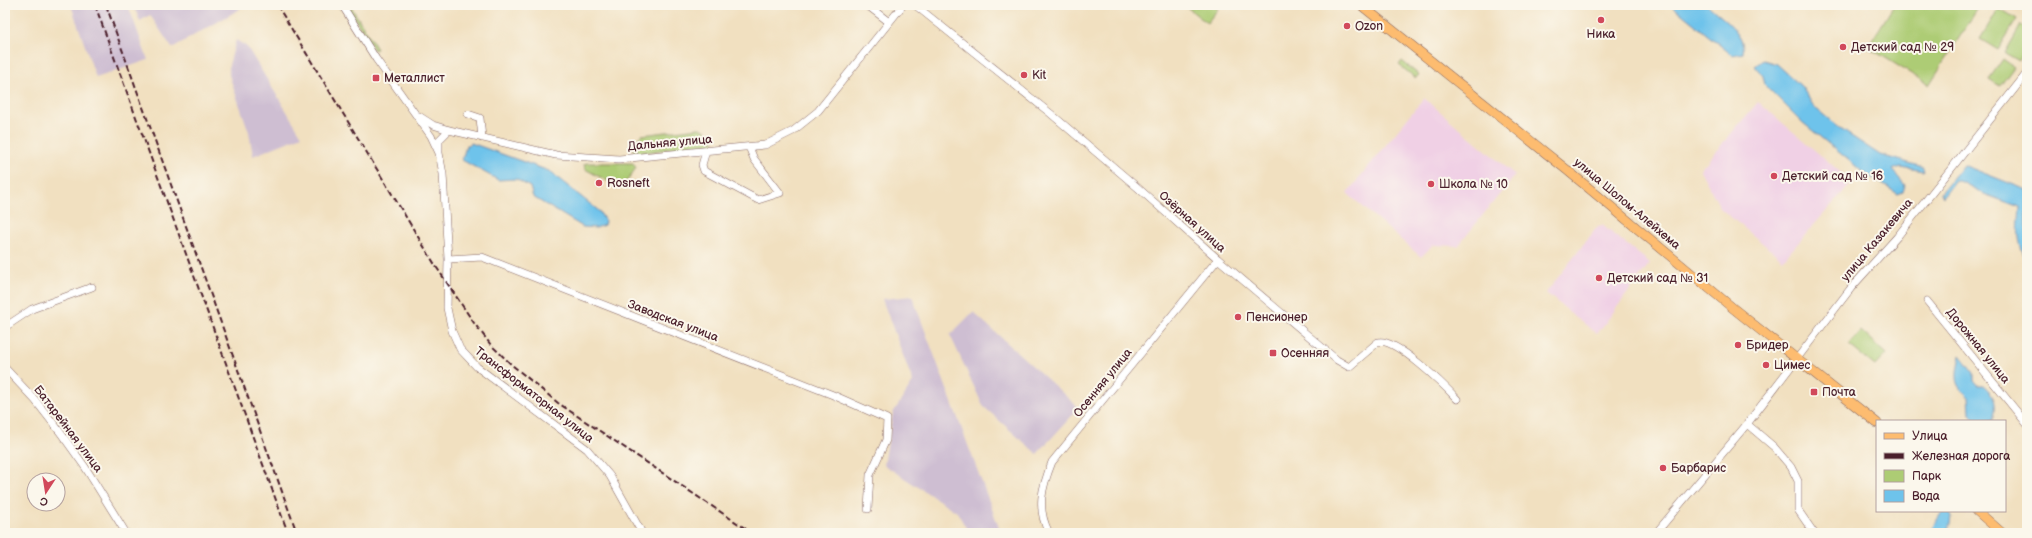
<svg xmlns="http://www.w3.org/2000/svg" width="2032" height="538" viewBox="0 0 2032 538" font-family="'Balsamiq Sans',sans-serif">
<rect width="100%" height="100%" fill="#fbf7ec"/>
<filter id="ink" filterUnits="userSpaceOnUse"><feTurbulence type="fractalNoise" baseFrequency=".025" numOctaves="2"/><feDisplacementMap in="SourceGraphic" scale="8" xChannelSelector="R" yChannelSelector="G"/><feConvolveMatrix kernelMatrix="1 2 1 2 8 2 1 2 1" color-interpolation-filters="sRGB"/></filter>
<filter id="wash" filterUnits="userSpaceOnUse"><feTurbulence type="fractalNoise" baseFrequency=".012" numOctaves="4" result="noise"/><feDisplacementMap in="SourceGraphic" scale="16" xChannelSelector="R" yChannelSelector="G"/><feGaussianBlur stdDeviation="0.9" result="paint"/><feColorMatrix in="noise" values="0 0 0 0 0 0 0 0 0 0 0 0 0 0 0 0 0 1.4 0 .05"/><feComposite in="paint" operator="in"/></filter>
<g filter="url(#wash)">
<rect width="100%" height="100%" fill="#f1e0c0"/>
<path fill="#f0d0e5" d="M1424,98L1515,175L1458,246L1433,245L1421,257L1347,193Z
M1758,102L1852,182L1783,260L1721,209L1700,170Z
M1602,225L1650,263L1597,334L1546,293L1598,226Z"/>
<path fill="#cebed2" d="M71,5H128L148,60L96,78Z
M133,5H239L240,9L172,48L150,15L140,21Z
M236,40L247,47L302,136L253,156L249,132L229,75V65Z
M912,296L1001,533H969L957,512L884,465L893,413L913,382L882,299Z
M973,312L1079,408L1037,454L983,406L950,335Z"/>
<path fill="#adcc74" stroke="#7c7650" d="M346,5H350L377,49L374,50Z
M1184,5H1213L1218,9L1207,23Z
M1894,5H1980L1929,85L1868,47Z
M1999,8L2017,19L1998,50L1980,39Z
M2021,25L2027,29V47L2019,61L2005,53Z
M2003,59L2014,67L2000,86L1989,79Z
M1402,61L1419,75L1416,78L1399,65Z
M699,128C706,129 713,137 714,143L634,154L633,143L642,135Z
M587,163H633L636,168L626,182L615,185L585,169L584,164Z
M1861,331L1886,354L1875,366L1849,345Z"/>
<path fill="#6ec3eb" stroke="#5c718b" d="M1671,5H1708C1722,19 1746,32 1743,53L1732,55Z
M1763,60L1777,64L1802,87L1814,107L1842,130L1880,155L1923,167L1924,171L1901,167L1892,170L1905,185L1903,192L1898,194L1863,172L1802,122L1765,85L1763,76L1755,66Z
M471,143L549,171L599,211L605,221L604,225L596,228L583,227L533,197L530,187L516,179L498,180L462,160L466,146Z
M1963,165L2027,190V261C2016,239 2018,231 2020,207L1984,194L1962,182L1956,180L1943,197L1941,193Z
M1960,355L1974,373V381L1977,385H1983C1997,397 1997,404 1993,421H1977L1970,414L1969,397C1952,383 1957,374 1960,355Z
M1949,511L1952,516L1951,524L1946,533H1929L1942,512Z"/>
</g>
<g filter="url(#ink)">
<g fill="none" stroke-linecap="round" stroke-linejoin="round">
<defs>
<path id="minor" d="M342,5L376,59L431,136L439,153L443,174L448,259L447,308L452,331L460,349L477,367L587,449L610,476L642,533
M867,5L889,22
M915,5L1050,113L1137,187L1218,259L1337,360L1349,367L1378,342C1395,337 1445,386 1457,399
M468,114L480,118L482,138
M419,116L433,125L449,130L556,155L619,159L765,145L793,131L818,111L903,5
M439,151V140L449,130
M706,151L702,165L704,171L758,200L780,193L754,159L749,147
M448,259L482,257L833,395L887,419L886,440L870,475L868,509
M1927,301L2027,424
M5,327L32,309L92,287
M5,368L35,400L60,432L85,467L126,533
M1747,424L1774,447L1791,467L1798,481V510L1814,533
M1049,533C1036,508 1042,487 1052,462L1218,259
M1656,533L1747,424L1851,288L1897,237L2027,73"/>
<path id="major" d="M1361,5L1567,170L1734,309L1877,423
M1977,511L2002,533"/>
</defs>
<use href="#minor" stroke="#84635f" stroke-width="8"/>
<use href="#major" stroke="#84635f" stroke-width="10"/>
<use href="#minor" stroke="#fff" stroke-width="7"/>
<use href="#major" stroke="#fdbc6f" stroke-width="9"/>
<path stroke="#4a1f2b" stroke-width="2" stroke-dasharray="6 3" stroke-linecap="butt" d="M95,5L288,533
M106,5L297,533
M277,5L437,268L474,323L491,345L512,365L558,403L752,533"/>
</g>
</g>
<g fill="#d1495b" stroke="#fbf7ec" stroke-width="1.5">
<circle cx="1601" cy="20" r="4"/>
<circle cx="1347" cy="26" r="4"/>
<circle cx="1843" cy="47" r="4"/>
<circle cx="1024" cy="75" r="4"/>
<rect x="372" y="74" width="8" height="8" rx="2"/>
<circle cx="1774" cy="176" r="4"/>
<circle cx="599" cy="183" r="4"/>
<circle cx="1431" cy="184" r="4"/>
<circle cx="1599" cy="278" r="4"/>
<circle cx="1238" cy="317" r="4"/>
<circle cx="1738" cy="345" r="4"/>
<rect x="1269" y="349" width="8" height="8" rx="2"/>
<circle cx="1766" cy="365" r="4"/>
<rect x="1810" y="388" width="8" height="8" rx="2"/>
<circle cx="1663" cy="468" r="4"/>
</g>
<g text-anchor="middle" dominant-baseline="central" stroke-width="4" stroke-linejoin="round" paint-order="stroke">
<g font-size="12" fill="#4a1f2b" stroke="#fbf7ec" text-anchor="start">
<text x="1355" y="26">Ozon</text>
<text x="1601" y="34" text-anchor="middle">Ника</text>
<text x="1851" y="47">Детский сад № 29</text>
<text x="1032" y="75">Kit</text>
<text x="384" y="78">Металлист</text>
<text x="1782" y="176">Детский сад № 16</text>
<text x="607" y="183">Rosneft</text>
<text x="1439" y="184">Школа № 10</text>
<text x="1607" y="278">Детский сад № 31</text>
<text x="1246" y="317">Пенсионер</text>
<text x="1746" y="345">Бридер</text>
<text x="1281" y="353">Осенняя</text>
<text x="1774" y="365">Цимес</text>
<text x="1822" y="392">Почта</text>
<text x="1671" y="468">Барбарис</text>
</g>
<g font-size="12" fill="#4a1f2b" stroke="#fbf7ec">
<text transform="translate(670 143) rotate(-5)">Дальняя улица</text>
<text transform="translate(1627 204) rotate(40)">улица Шолом-Алейхема</text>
<text transform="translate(1192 222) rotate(42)">Озёрная улица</text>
<text transform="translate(1877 240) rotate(-50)">улица Казакевича</text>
<text transform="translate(673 321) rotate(21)">Заводская улица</text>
<text transform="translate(1978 346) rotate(51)">Дорожная улица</text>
<text transform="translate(1103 383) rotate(-51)">Осенняя улица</text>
<text transform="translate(534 395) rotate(38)">Трансформаторная улица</text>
<text transform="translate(68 429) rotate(53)">Батарейная улица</text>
</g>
</g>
<rect width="2032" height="538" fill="none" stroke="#fbf7ec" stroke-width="20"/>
<rect x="1876" y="420" width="130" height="92" fill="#fbf7ec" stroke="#b4a19f"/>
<rect x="1884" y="433" width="20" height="6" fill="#fdbc6f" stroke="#b4a19f"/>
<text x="1912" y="440" font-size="12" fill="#4a1f2b">Улица</text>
<rect x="1884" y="453" width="20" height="6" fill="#4a1f2b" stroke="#b4a19f"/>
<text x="1912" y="460" font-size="12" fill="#4a1f2b">Железная дорога</text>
<rect x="1884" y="470" width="20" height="12" fill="#adcc74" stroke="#b4a19f"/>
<text x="1912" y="480" font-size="12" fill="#4a1f2b">Парк</text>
<rect x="1884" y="490" width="20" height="12" fill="#6ec3eb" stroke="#b4a19f"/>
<text x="1912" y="500" font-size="12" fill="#4a1f2b">Вода</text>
<g transform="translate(46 492) rotate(192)"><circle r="19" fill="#fbf7ec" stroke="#b4a19f"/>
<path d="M0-3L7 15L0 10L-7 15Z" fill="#d1495b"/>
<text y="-6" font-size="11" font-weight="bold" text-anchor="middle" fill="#4a1f2b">С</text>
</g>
</svg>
